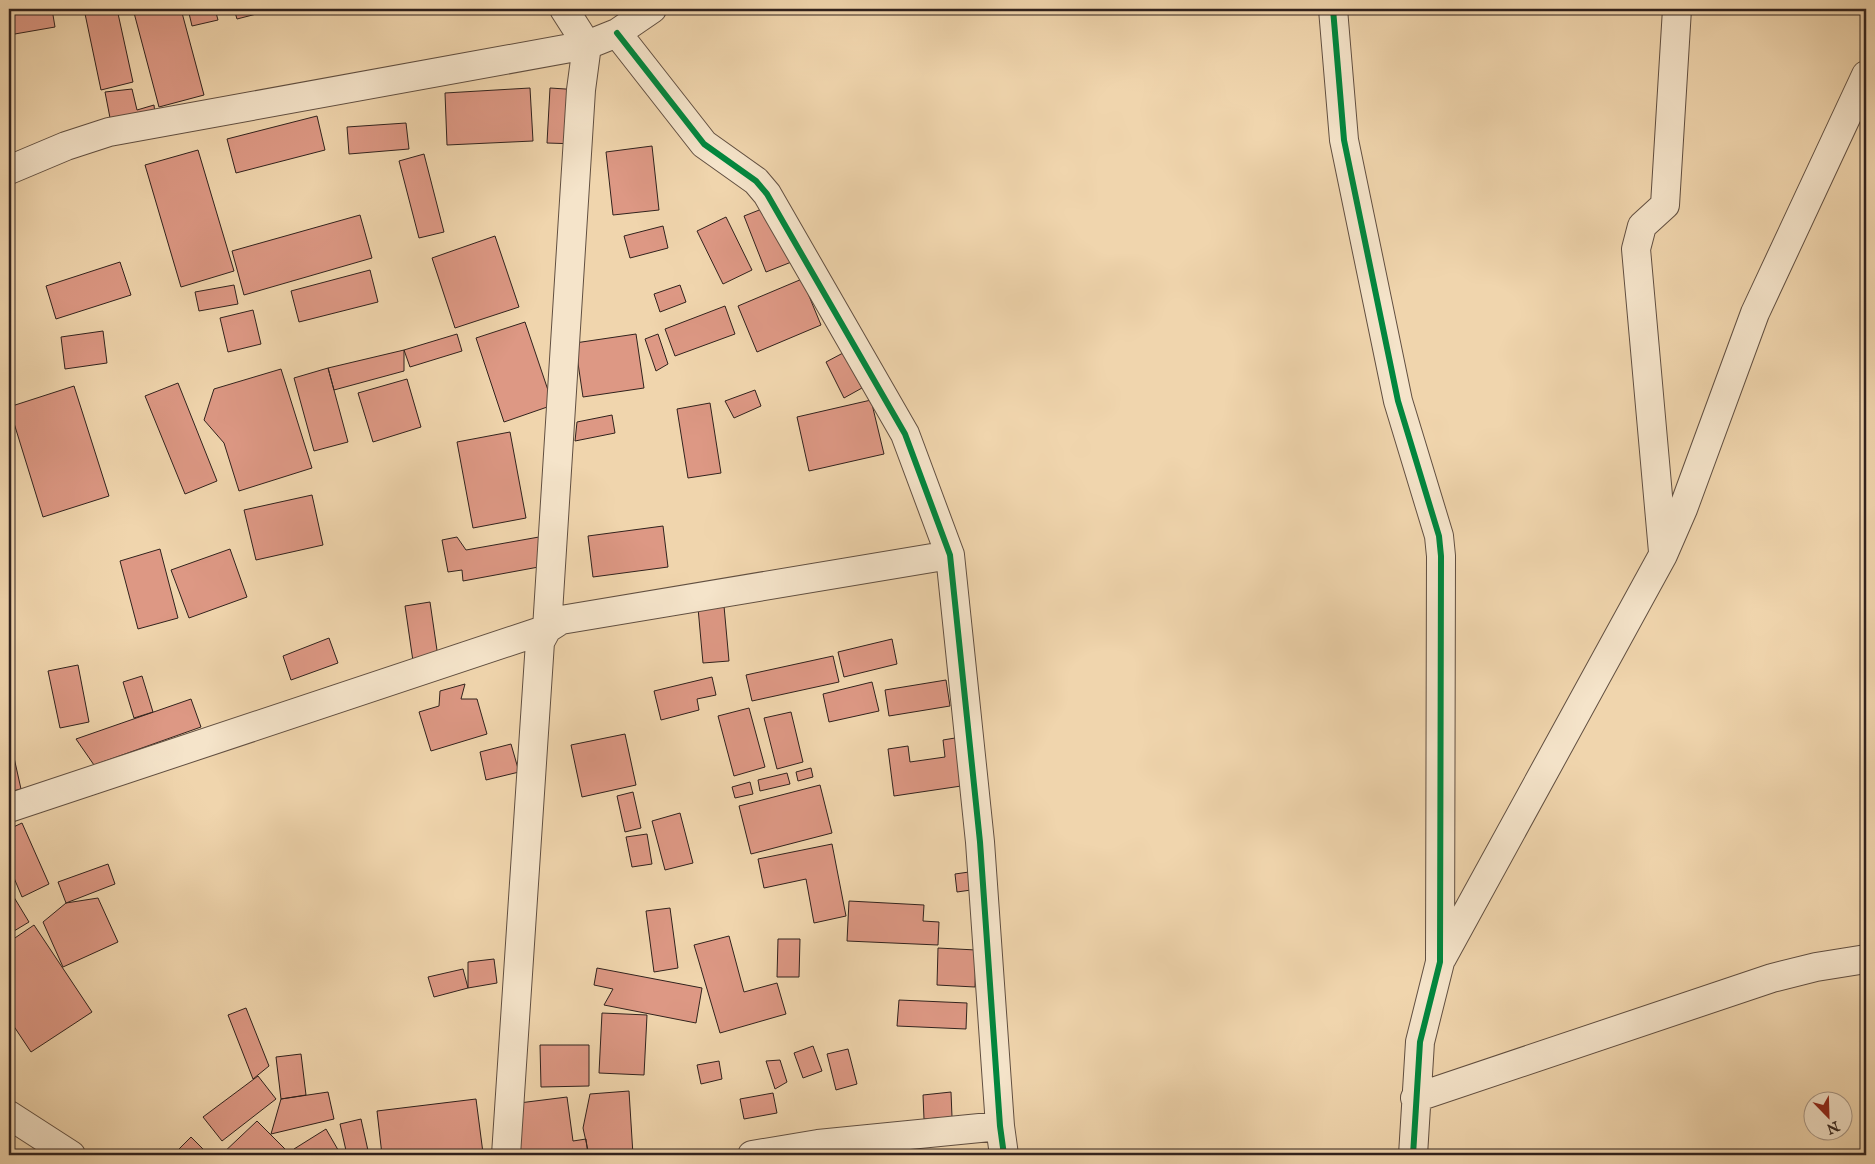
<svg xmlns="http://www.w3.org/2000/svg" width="1875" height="1164" viewBox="0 0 1875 1164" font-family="'IM FELL English',serif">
<rect width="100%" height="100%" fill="#f0d5ad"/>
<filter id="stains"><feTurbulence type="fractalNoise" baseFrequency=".004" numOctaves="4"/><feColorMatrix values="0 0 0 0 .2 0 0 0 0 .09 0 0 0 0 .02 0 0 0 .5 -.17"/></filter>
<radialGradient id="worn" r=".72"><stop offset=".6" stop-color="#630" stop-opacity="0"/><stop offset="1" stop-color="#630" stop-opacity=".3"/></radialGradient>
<path fill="#dd9884" stroke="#31221d" d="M9,9H52L55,27L9,35Z
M84,9H117L133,82L101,90Z
M133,9H181L204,95L159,107Z
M188,9H215L218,20L192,26Z
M234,9H271L272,10L237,19Z
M530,88L533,141L447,145L445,93Z
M550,88L581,90L578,144L547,143Z
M132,89L137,110L154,105L155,114L111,123L105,92Z
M317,116L325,150L236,173L227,139Z
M406,123L409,149L349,154L347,127Z
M652,146L659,210L613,215L606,152Z
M198,150L234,271L181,287L145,165Z
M424,154L444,232L419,238L399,161Z
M772,205L794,261L766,272L744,216Z
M360,215L372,258L244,295L232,251Z
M726,217L752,270L723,284L697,231Z
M663,226L668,248L630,258L624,236Z
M495,236L519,307L455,328L432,258Z
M120,262L131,295L56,319L46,286Z
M370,270L378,302L299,322L291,291Z
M802,279L821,325L757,352L738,306Z
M234,285L238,304L199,311L195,292Z
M680,285L686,302L660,312L654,294Z
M725,306L735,334L675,356L665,329Z
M253,310L261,344L228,352L220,318Z
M525,322L553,405L504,422L476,338Z
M103,331L107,363L65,369L61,337Z
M457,334L462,351L410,367L404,350Z
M636,334L644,388L583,397L575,343Z
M658,334L668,364L656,371L645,339Z
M404,350V371L334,390L328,368Z
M843,353L862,388L844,398L826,362Z
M328,368L348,442L314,451L294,378Z
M281,369L312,468L239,491L224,443L204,420L214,389Z
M407,379L421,427L373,442L358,393Z
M178,383L217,481L185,494L145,396Z
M74,386L109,496L43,517L9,407Z
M755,390L761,406L734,418L725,401Z
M871,400L884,454L809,471L797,417Z
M710,403L721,473L688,478L677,409Z
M612,415L615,433L575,441L577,422Z
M510,432L526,518L473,528L457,442Z
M312,495L323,545L256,560L244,510Z
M663,526L668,567L593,577L588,536Z
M457,537L466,550L539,537L544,566L463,581L462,570L448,572L442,540Z
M160,549L178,618L138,629L120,561Z
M230,549L247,597L189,618L171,570Z
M430,602L439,664L414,668L405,606Z
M724,606L729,661L703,663L698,608Z
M329,638L338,663L291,680L283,656Z
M892,639L897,664L844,677L838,652Z
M833,656L839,682L752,701L746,675Z
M78,665L89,722L60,728L48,671Z
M142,676L153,712L134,718L123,682Z
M712,677L716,695L697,699L699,710L661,720L654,691Z
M946,680L950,706L889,716L885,690Z
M872,682L879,711L829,722L823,694Z
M465,684L461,699H477L487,734L431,751L419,712L439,706L440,691Z
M191,699L201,727L94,765L76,739Z
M749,708L765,767L734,776L718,716Z
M791,712L803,762L777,769L764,718Z
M625,734L636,785L582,797L571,745Z
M9,735L21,789L9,792Z
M961,737L968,785L894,796L888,749L908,746L910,762L945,757L943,740Z
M511,744L519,772L486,780L480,752Z
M811,768L813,777L798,781L796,772Z
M787,773L790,784L760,791L758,780Z
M750,782L753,794L735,798L732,787Z
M820,785L832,833L751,854L739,806Z
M633,792L641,828L625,832L617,796Z
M680,813L693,863L665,870L652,821Z
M22,823L49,884L22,897L9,866V829Z
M647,834L652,864L632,867L626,837Z
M832,844L846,916L814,923L806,879L764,888L758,859Z
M108,864L115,884L66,903L58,882Z
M976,871L978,889L957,892L955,874Z
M9,889L29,922L9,934Z
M98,898L118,942L63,967L43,922L66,903Z
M849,901L924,905L923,921L939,922L938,945L847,941Z
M670,908L678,968L654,972L646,911Z
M34,925L92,1012L31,1052L9,1019V942Z
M729,936L744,992L777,983L786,1014L720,1033L694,945Z
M778,939H800L799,977H777Z
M938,948L976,950L975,987L937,985Z
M494,959L497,983L468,988V962Z
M597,968L702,988L696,1023L604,1005L613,989L594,985Z
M463,969L468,988L434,997L428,977Z
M899,1000L967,1003L966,1029L897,1026Z
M246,1008L269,1066L253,1079L228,1015Z
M602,1013L647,1015L644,1075L599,1073Z
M540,1045H589V1086L541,1087Z
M813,1046L822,1071L803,1078L794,1053Z
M848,1049L857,1084L836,1090L827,1054Z
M301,1054L306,1095L281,1099L276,1057Z
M780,1060L787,1082L775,1089L766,1061Z
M719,1061L722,1079L701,1084L697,1065Z
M258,1076L276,1099L222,1141L203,1117Z
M629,1091L633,1155H589L583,1128L590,1094Z
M328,1092L334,1119L271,1134L281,1099Z
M951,1092L952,1117L924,1119L923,1095Z
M773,1093L777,1113L744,1119L740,1099Z
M567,1097L573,1141L586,1139L588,1155H517L511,1104Z
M476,1099L483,1153L382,1155L377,1111Z
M361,1119L369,1155H347L340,1124Z
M257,1121L291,1155H221Z
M326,1129L341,1155H297L294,1149Z
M191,1137L209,1155H173Z"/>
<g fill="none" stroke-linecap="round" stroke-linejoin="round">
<defs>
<path id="minor" d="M1333,9L1344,140L1398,401L1439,536L1441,556L1440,962L1420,1042L1413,1155
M617,33L704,144L756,181L767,194L905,434L950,555L980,842L1000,1126L1004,1155
M9,170L66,146L109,132L587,45L617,33L652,9
M1663,552L1636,249L1642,226L1665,205L1677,9
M9,808L547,629L561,620L950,555
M1442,958L1663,555L1683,509L1755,313L1866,75
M1415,1098L1772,978L1816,967L1866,959
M9,1115L71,1155
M506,1155L540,642L547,629L581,90L587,45L564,9
M752,1155L818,1144L1000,1126"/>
</defs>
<use href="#minor" stroke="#614f41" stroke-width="30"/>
<use href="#minor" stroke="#f5e4ca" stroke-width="28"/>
<defs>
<path id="cycleway" d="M1333,9L1344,140L1398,401L1439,536L1441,556L1440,962L1420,1042L1413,1155
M617,33L704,144L756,181L767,194L905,434L950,555L980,842L1000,1126L1004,1155"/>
</defs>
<use href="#cycleway" stroke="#f5e4ca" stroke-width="9"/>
<use href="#cycleway" stroke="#00873e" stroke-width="6"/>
</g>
<rect width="1875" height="1164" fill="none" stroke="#f0d5ad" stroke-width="30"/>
<rect x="10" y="10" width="1855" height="1144" fill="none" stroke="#31221d" stroke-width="2.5"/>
<rect x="15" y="15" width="1845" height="1134" fill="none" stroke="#31221d"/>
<g transform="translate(1828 1116) rotate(157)"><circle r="24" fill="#f5e4ca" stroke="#a79685"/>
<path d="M0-4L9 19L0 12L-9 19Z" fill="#8f2418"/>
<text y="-8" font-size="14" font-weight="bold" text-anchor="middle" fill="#31221d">N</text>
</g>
<rect width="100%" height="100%" filter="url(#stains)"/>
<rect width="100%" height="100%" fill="url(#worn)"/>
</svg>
